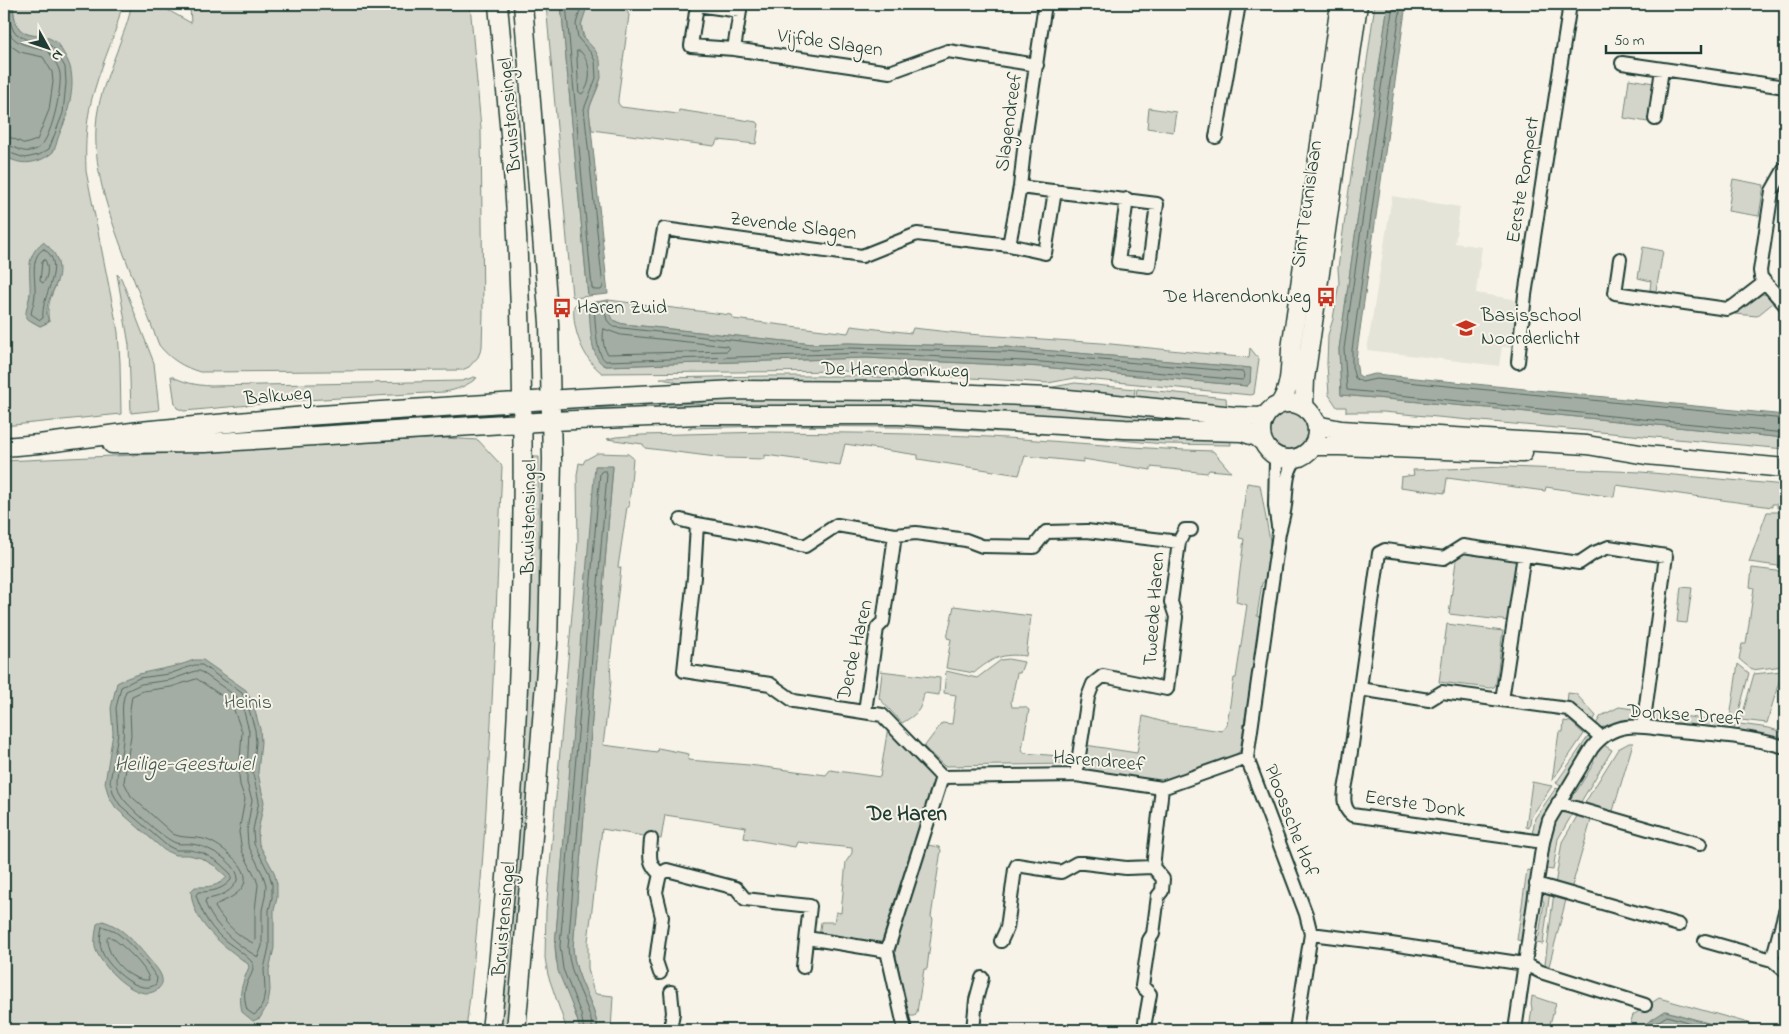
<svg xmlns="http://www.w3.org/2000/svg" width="1789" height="1034" viewBox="0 0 1789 1034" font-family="'Indie Flower',sans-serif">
<rect width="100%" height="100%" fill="#f7f3e8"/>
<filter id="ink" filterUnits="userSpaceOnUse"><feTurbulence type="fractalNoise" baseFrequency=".02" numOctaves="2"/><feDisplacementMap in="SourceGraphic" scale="10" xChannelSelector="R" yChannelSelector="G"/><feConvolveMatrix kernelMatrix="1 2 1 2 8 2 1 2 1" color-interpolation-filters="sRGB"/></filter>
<g filter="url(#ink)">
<path fill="#e5e4d9" d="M1392,196L1460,207L1455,243L1482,247L1476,293L1513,299L1520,305L1513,348L1502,347L1499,366L1367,350Z"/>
<path fill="#d3d5ca" stroke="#79897f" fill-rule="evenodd" d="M13,4H122C117,33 103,60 95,88C86,115 85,143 86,171L118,332L120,362L121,414L4,426V155L12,160L61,130L68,115L52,40C24,33 15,36 13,4ZM57,282C51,296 46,307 49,322L40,326L31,321L29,300L30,293Z
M131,4H157L191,23L190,7L185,4H470L481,128L483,313L482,347L478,357L469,367L462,370L200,372C183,367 170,359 159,345C148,316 136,286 125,257C108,211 91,166 97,116C100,94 109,72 117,51C122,35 130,20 131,4Z
M546,4H561L588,296L576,298L572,296Z
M588,4H623L629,15L618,99V103L621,107L678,114L679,110L757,122L759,124L756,144L718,140L714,146L592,130C591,123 588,114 590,107C593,96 602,84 600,73C595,45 570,35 588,4Z
M1375,4H1388L1339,349L1341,395L1488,408L1785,438V449L1383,412H1346V407H1337L1329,395L1327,364L1328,335L1333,319L1339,283L1338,268Z
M1629,79L1654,83L1648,122L1624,118Z
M1149,108L1176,112L1173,132L1147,128Z
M1733,179L1764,185L1759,216L1728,211Z
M1643,247L1663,251L1656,291L1650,290L1651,281L1638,278Z
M117,274L121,278L125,288L154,363L159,410L131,413L129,345Z
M1762,294L1767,295L1773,303L1757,316L1735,314Z
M608,300L731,315L733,319L848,333L851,326L911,333L913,328L967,334L1101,343L1249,358L1250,348L1259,359L1254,394L1251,395L1075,378L1048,383L865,371L602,373C583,359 572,329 574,306L576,304L589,303L593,348L606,366L866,358L1042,367L1247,386L1250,383V368L1006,347L848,343L813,344L623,324C608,320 610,314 608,300Z
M171,376C185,383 195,385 211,386L462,381L474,377L477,378C466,386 457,390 444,392L305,400L184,411L177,408L175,404Z
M768,376H865L949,383L1048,388L1075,383L1135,389L1134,396L1126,395V397L680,384L673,381L660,379V378Z
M1137,389L1226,398L1227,411L1136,397Z
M769,396L901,397L1046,404L1193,416L1229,428L1044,415L900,408L588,412L587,408L696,403L721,400Z
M1271 431a18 18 0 1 1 36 0a18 18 0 1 1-36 0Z
M701,422H899L1230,436L1231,445L1164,444L1063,435L898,427L768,426L688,428Z
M768,432C842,433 915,433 989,437C1063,441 1138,449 1213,451L1231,472L1209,470L1207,473L1151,467V470L1083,459V462L1025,456L1019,475L918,459V455L845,444L840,465L765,455V459L724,458L645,448L643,444L607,439L616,437L642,435Z
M445,438L478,440L502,466C494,654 489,843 466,1030H4V461L198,452Z
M598,453L628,454L633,458L629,507H627L618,567L621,568L610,661L611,681L603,745L657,752L658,748L689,754L688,760L749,765L826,775L830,770L880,777L888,727L931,773L934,779L881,944L819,937L821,922H834L836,912L841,913L846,862L852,853V848L797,842L795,847L744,838L746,827L665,815L661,839L602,829L588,941V968L593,990L596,994L613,996L611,1030H598C595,1001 574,978 573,948L613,467L596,466L555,946L556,960L579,1025L580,1030H567L548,975L545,958L546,911L574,591L578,542L577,475L579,463L583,464L585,460Z
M530,457H539V577L541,643L510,1030H497Z
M1507,467L1641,472L1785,485V507L1777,508V504H1772V507L1616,485L1614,497L1546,487L1545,491L1447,478L1445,493L1400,487L1401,477L1414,475L1413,470Z
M1247,483L1260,485L1270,541L1267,579L1262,583L1257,616L1261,617L1240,751L1232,758L1164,781L1088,771L1082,766L1085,745L1137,753L1143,716L1167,723L1222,731L1227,724L1234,678H1236L1247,605L1236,602L1244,539L1239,538Z
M1767,512H1785V567L1749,562Z
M1464,552L1514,559L1517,565L1510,621L1449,614L1456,561L1457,557Z
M1752,568L1785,572V658L1783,666L1752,670L1739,659L1742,644H1746L1754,588L1750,587Z
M1681,587L1692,588L1687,623L1677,622Z
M954,606L1031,616L1026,656C1002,653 992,658 974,673L946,668L951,639L947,638Z
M1447,624L1503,631L1496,684L1494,687L1490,688L1439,682Z
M1008,659L1024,662L1020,673H1017L1011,702L1012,707H1025L1029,710L1022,749L1024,753L1071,757L1070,764L944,766L924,747L942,723L952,724L956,695L944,693L946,671L977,678L1001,660Z
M1738,664L1749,673L1737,719L1730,718Z
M880,671L940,678L939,695L924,693C921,711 917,714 902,723L879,698L882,673Z
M1782,671L1767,723L1741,720L1754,674Z
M1568,693L1576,694L1596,716L1592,723L1567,705Z
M1619,707L1642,710L1638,720L1619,722L1603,728L1599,729L1595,726L1601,716Z
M1650,711L1736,724L1734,730L1655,722L1650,718Z
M1564,721L1571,722L1584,734L1552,781L1559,732H1563Z
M1740,724L1769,728L1785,733V741L1760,734L1738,731Z
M1590,734V741L1562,787L1556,783Z
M1629,743H1633L1613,811L1609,814L1583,806L1618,749Z
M1602,744L1612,750L1579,805L1569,801L1572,793L1576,792L1594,763L1593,758Z
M1532,782L1552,786L1531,817L1529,828L1526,827Z
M1556,788L1560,790L1543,820L1539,832L1535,835H1532L1535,818Z
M1562,810L1574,811L1558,839L1553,870L1546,869L1551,833Z
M1579,813L1592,817L1572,886L1566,888L1555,885L1562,842Z
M927,845L939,847L941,850L931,917L933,919L927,969H924L917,1012L915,1016H908L895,951Z
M1527,870L1533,871L1523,941L1517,940Z
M1550,891L1543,944L1535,943L1536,939L1539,936L1544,902L1541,898L1542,892Z
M1554,892L1567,896L1549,966L1545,964Z
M1532,996L1556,1004L1548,1030H1529L1532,1008L1531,1005Z
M1659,998L1773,1030H1732L1666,1011L1636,1030H1628L1633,1015Z"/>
<path fill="#a4ada3" stroke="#6f8077" d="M4,4H13C15,53 43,23 60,47C64,54 70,63 71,71C75,94 66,118 58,138C57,142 55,149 53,152C50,155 43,159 40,160C26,165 15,163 4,155Z
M561,4H588L581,25L583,37L595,50L600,60L601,78L589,109L608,294L588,296Z
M1388,4H1406L1357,351L1356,360L1358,375L1362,377L1375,374L1785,415V438L1488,408L1341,395L1339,349Z
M43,242C57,252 63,267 56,284C53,292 47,301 47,310C46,314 48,318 49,322L40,326L26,318C25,310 29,302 30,294C31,273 24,257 43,242Z
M608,300C610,314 608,320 623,324L813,344L848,343L1006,347L1251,368L1250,383L1247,386L1042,367L866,358L606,366C589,361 590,318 589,303Z
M595,466H613L573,948C574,978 595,1001 598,1030H580L576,1015L558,971L555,946Z
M194,660H203L246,690L253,704L260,729L261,742L258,773L264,802L258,831L259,844L274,872L277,884V898L274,910V948L269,970L270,990L268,1004L260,1018L253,1021L242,1012C238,993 242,984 249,967L248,964C223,945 193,925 191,891L195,887C208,887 218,887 227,877L215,866L201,858L189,855H175L164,850L116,808L109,797L105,783L113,733L111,708L117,683C141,669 168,671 194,660Z
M103,921C121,926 136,943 147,957C152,963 161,971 162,979C163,983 161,986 158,989C139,1006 99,965 95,947C94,939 96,931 97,924Z
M1665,1011L1732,1030H1636Z"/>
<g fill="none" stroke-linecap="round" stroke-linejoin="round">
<path stroke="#546a60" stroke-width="1" d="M566,4L592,288L595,290H601L603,287L584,109L596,78L595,61L591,53L578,38L576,24L582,4
M1393,4L1344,349L1347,390L1785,433
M1401,4L1352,350V367L1355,378L1362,382L1376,379L1785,419
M4,23C14,47 25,44 47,50C52,56 59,66 60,74C62,89 51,143 37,149C21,156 17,145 4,145
M4,41L20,52L43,57L52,72L53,82L49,110L37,140L25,144L12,138L4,137
M577,51H580C591,62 593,82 582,94L579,92Z
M4,151L25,158L39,155L49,149L63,113L66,83L65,67L55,50L50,45L25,39L14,32L9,19L8,4
M44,249C68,265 40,296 43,318L40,320L31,314C32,307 35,301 35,294C36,280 29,256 44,249Z
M45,260C49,266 48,278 43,283L40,281L42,262Z
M602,306L604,308L607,320L613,327L812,349L848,348L1006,352L1243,372L1245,375L1244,379L1242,380L1042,362L867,353L606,361C595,355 596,322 594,310L596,307Z
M604,329L621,335L727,346L729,349L727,351L608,354C603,349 602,336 604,329Z
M195,665H202L242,693L248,706L255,730L256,742L253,774L259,801L253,830L254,844L269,873L272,884V898L269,910V947L264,969L265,990L263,1003L259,1011L254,1015L247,1010C245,1004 244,995 245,989C247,979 256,972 252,962C245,954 235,948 227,942C211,930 202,914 196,895L198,892C211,892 222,890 231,880V874L218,862L203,853L190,850H176L166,845L120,805L114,795L110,782L118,733L116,708L121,687L139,678L169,674Z
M196,671H200L237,697L243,708L249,731L247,774V783L252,800L247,830L248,845L263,875L266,885L265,897L262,910V946L258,957C237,945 213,926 205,902L206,899C219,898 234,891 238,878C236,861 206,845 191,844C186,843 180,845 176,843C164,839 135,812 126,802C121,797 117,788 117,781C117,768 122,753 123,740C125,723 119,707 126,691L141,684L170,680Z
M197,679L231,702L242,732L239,775L240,785L245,799L239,832L242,851L256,878L258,885L255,910V941L253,943C237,936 224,922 215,907L217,904C245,893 257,878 230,855C224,849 215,843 207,840C196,836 183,839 173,834L131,796L124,782L131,735L130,709L132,696L143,691L171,687Z
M102,927C119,926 148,964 157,978L156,984C140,997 110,968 103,954C99,946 100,936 102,927Z
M109,936C120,942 149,969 149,980C130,982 106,957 107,938Z
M584,1030L581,1014L563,969L560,946L600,473L602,471H606L607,474L568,948C569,978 589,1001 593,1030
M1644,1030L1667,1016L1714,1030"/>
<defs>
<path id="street" d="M734,49L740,11L697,5L691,46L734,49L890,72L948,51L1037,65
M1622,63L1785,87
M1655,119L1662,69
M1216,137L1239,4
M1020,187L1157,204L1149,266L1118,262L1127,199
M1009,245L1020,187L1025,140L1045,4
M1620,259L1615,293L1727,309L1734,306L1765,282L1761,277L1760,271L1772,191L1785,168
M656,273L664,229L862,256L917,234L1009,245L1045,253L1055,191
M1765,282L1785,305
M1518,362L1525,295L1570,4
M1274,455L1276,460L1275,506L1278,526
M681,520L697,524
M1179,542L1087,531L1046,532L1034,547L982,546L966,540L916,533L895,535L837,525L805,546L754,534L697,524L694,577L684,671L770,684L794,701L882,715L942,777L1076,775L1162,788L1247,758
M1360,689L1429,700L1442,692L1568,709L1601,737
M1502,700L1524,555
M865,711L877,628L883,622L895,535
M1076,775L1088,697L1093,684L1103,676L1167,689L1176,617L1171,602L1179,542L1185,530H1191
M1558,803L1700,844
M651,839C650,855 647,863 660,874
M1543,842L1352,815C1339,806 1346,787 1348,773L1379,553L1385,550L1444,558L1463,546L1579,563L1594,553L1609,547L1666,556L1643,727
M1536,884L1679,925
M1785,912L1772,960L1785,971
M1311,934L1391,944L1525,964L1541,972L1645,1005
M807,938L887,951
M1001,941L1007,928L1015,869L1017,865L1061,872L1077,863H1084L1126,868L1153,867L1162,788
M1705,941L1772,960
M660,973L656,961L662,917L656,892L660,874L667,870L736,888L745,899L810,906L803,967
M1145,1022L1150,994L1142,986L1149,940L1153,934L1158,896L1162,891L1163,879L1153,867
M670,1030L673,1013L671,992
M905,1030L887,951L942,777
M973,1030L976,1000L982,978
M1296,1030L1311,934L1306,914L1247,758L1279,533C1281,524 1284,515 1285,505C1287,489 1285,471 1297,458
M1515,1030L1543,842L1549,820L1592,748C1601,736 1612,729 1627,727C1641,725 1657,729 1670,730C1709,734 1748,736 1785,747"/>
<path id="secondary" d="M1261 431a28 28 0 1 1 56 0a28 28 0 1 1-56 0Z
M1279,405C1291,389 1290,368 1291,349L1340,4
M1307,410L1304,404L1305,379L1358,4
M1316,422L1321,426L1341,430L1587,445L1646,455L1785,468
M112,444L205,443L552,421L699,415H898L1125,429L1242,432L1257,437L1263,442
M4,447L39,444L140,431L305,416L579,398L737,390L901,391L1048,397L1234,416L1260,417L1267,414
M1311,448L1317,446H1340L1523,453
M491,1030C522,760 530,487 516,215C512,144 504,74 498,4
M516,1030L531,861L548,644L552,460L549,323L523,4"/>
</defs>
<use href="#street" stroke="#1f3d34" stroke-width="16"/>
<use href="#secondary" stroke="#1f3d34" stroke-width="21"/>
<use href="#street" stroke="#f7f3e8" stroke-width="12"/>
<use href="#secondary" stroke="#f7f3e8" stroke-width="18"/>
</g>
</g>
<defs>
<symbol id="bus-bare" viewBox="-9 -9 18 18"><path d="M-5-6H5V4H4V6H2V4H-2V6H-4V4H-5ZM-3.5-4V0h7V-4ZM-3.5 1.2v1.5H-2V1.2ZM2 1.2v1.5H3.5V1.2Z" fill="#c8321e" stroke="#f7f3e8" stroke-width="2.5" paint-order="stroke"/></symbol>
<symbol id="school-bare" viewBox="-9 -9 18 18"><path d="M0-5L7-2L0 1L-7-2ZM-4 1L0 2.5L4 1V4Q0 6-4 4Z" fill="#c8321e" stroke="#f7f3e8" stroke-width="2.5" paint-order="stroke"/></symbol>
</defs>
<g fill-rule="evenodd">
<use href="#bus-bare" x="1312" y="283" width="28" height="28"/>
<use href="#bus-bare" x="548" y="294" width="28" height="28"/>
<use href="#school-bare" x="1452" y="314" width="28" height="28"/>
</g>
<g text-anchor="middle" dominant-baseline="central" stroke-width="4" stroke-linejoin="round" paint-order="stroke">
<g font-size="20" fill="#1f3d34" stroke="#f7f3e8">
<text transform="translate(830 44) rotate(8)">Vijfde Slagen</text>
<text transform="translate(511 115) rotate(-95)">Bruistensingel</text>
<text transform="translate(1010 122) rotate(-82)">Slagendreef</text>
<text transform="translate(1524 180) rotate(-81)">Eerste Rompert</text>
<text transform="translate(1308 204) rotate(-82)">Sint Teunislaan</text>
<text transform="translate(793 227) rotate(7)">Zevende Slagen</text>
<text transform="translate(895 371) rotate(1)">De Harendonkweg</text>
<text transform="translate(278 397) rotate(-5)">Balkweg</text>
<text transform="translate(530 517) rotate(-89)">Bruistensingel</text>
<text transform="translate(1155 609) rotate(-86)">Tweede Haren</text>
<text transform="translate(856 650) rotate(-77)">Derde Haren</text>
<text transform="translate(1685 716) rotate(4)">Donkse Dreef</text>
<text transform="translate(1099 762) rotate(5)">Harendreef</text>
<text transform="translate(1415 805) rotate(8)">Eerste Donk</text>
<text transform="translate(1290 821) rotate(69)">Ploossche Hof</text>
<text transform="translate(505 919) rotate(-85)">Bruistensingel</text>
</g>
<g font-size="20" fill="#1f3d34" stroke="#f7f3e8" text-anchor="start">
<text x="1311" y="297" text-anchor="end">De Harendonkweg</text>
<text x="577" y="308">Haren Zuid</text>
<text x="1481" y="316">Basisschool<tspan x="1481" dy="23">Noorderlicht</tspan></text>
</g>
<g font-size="20" fill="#435b52" stroke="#f7f3e8">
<text x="248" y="703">Heinis</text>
</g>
<g font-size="21" font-style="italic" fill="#405950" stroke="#f7f3e8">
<text x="184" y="765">Heilige-Geestwiel</text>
</g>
<g font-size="21" font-weight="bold" fill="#1f3d34" stroke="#f7f3e8">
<text x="907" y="815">De Haren</text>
</g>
</g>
<rect width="1789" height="1034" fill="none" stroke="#f7f3e8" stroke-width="20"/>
<rect x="10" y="10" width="1769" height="1014" fill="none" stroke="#1f3d34" stroke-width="2" filter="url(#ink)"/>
<g transform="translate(48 48) rotate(130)" stroke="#f7f3e8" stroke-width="4" paint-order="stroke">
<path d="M0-4L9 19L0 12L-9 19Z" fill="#1f3d34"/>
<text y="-8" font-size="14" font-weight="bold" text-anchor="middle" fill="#1f3d34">N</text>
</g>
<path d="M1606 45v8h95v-8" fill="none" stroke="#1f3d34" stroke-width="2.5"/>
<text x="1614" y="45" font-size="15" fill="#1f3d34" stroke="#f7f3e8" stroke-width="4" paint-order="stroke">50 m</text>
</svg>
